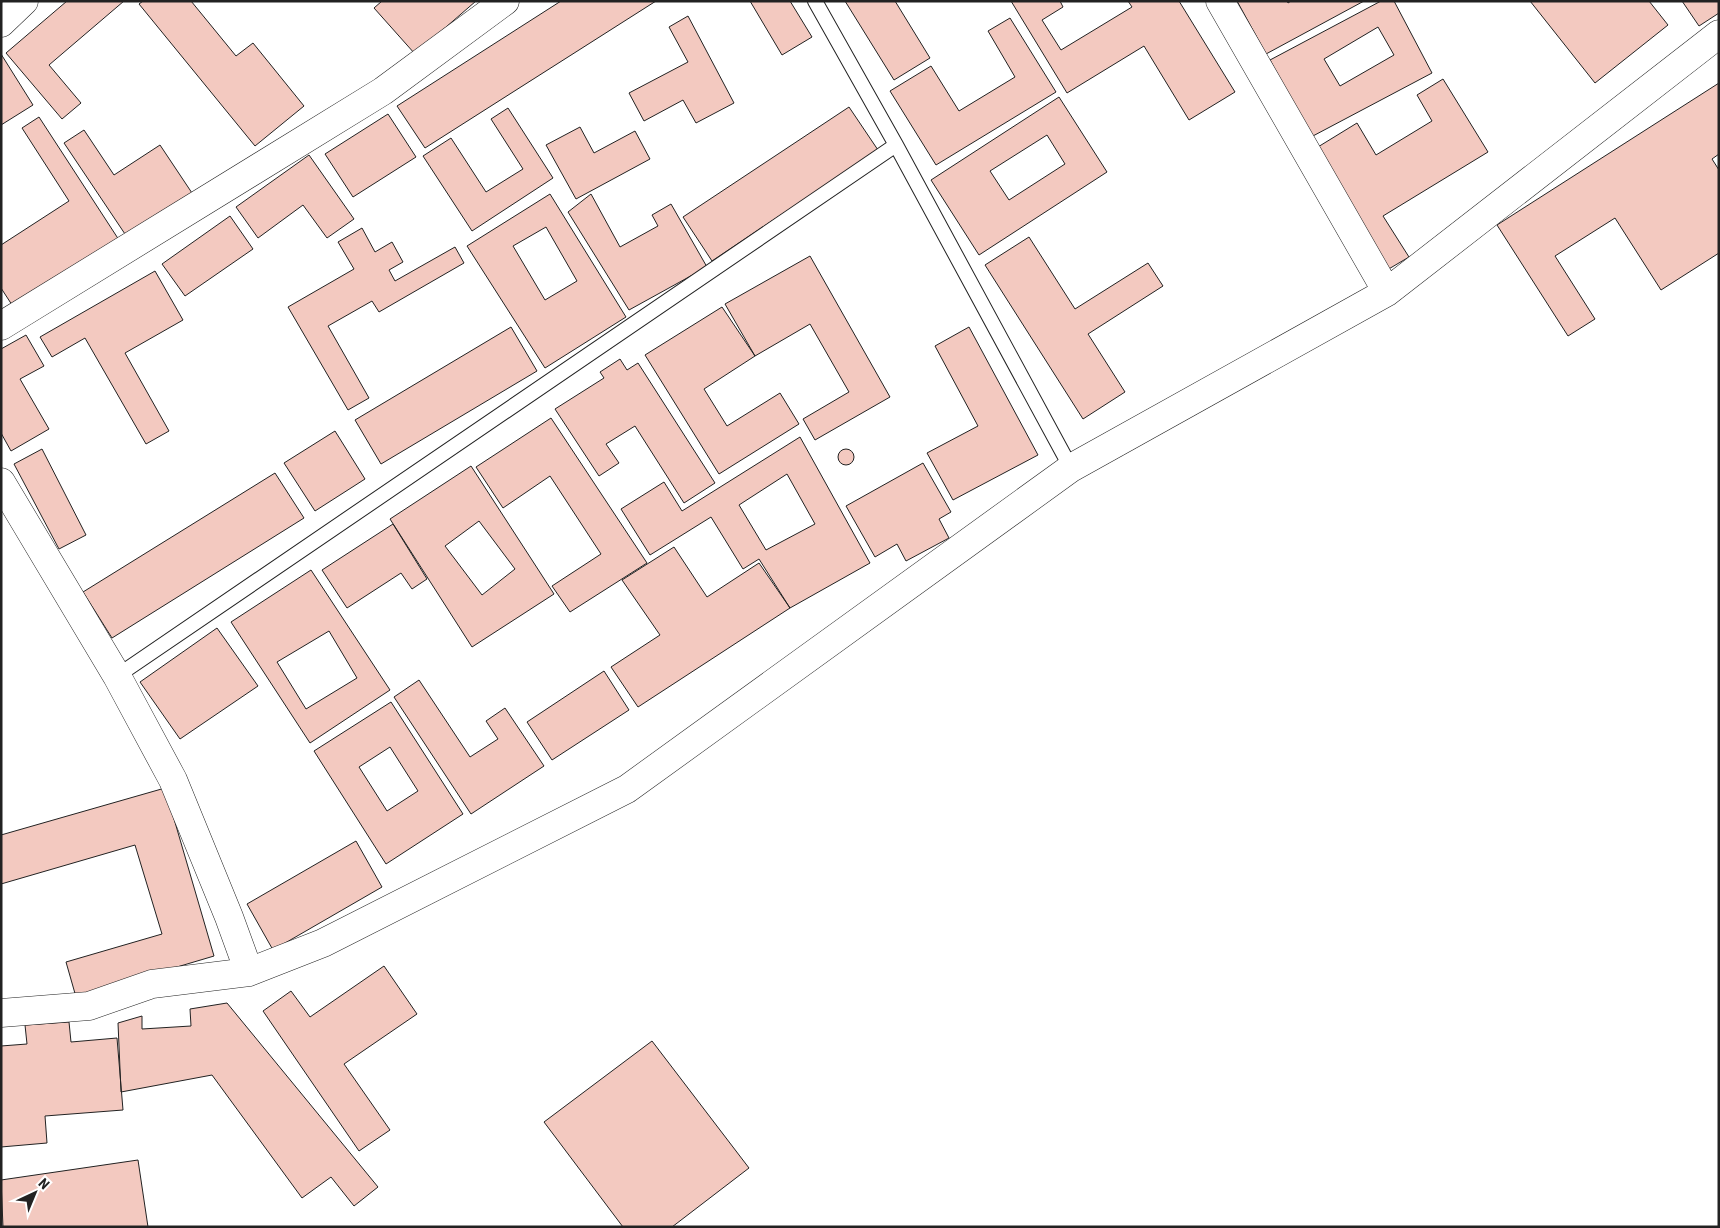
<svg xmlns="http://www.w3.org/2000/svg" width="1720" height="1228" viewBox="0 0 1720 1228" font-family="'Roboto Condensed',sans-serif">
<rect width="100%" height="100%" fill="#fff"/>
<path fill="#f3c9c0" stroke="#222" fill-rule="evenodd" d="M67,1H124L49,65L81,103L62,119L6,53Z
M143,1H191L236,56L253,43L304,106L255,146L139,4Z
M382,1H476L415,54L374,8Z
M561,1H656L425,148L397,106Z
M750,1H790L812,37L782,55Z
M845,1H895L930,58L894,80Z
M1011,1H1060L1063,7L1042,20L1061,50L1132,7L1128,1H1179L1235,92L1189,120L1144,46L1067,93Z
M1237,1H1287L1288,3L1291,1H1364L1266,54Z
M1381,1H1394L1432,73L1311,137L1270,60ZM1378,27L1394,55L1340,86L1324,59Z
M1530,1H1649L1668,25L1595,83Z
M1682,1H1719V13L1699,26Z
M688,16L734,103L696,123L683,100L644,121L629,93L688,62L669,27Z
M1010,18L1056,92L936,165L890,91L931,66L959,111L1015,77L988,31Z
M1,54L33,105L1,125Z
M1443,79L1488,152L1383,216L1409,257L1387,270L1313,150L1357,123L1376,155L1432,121L1417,95Z
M1719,83V154L1712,159L1719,170V253L1661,290L1615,218L1555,256L1595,319L1568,336L1497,225Z
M1059,97L1107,172L979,255L931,180ZM1047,135L1065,164L1009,200L990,171Z
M849,107L878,150L712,261L683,217Z
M508,108L553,178L472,231L423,156L451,138L486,192L523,169L491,119Z
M388,114L416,157L353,197L325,154Z
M39,117L119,240L14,308L1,288V245L69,201L22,128Z
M580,127L594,153L635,131L650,159L576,199L546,145Z
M84,130L114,175L160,145L192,193L127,237L64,143Z
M309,155L354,219L327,238L303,205L258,238L236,207Z
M550,194L626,317L545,368L467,246ZM546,227L577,281L545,300L513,246Z
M591,194L620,247L658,226L652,215L671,204L707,267L629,310L568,212Z
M230,216L253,249L185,296L162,264Z
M362,228L375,252L392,242L403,262L389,270L395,281L455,247L464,263L379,312L372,301L328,326L369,398L348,410L288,307L354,269L338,242Z
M1029,237L1075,309L1148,263L1163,286L1088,334L1125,392L1083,419L985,265Z
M810,256L890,397L815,440L803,419L849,392L810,324L755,356L725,304Z
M155,271L183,320L125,353L169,431L146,444L85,338L52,357L40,337Z
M722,307L755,356L704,389L727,426L780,393L799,424L719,474L645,355Z
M511,327L537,371L381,464L355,420Z
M969,327L1038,455L953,500L927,453L978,426L935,346Z
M26,335L44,366L20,379L49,429L11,451L1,433V349Z
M620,359L627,370L638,363L715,483L684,503L635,426L606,444L619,463L599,476L555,409L604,378L600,372Z
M551,418L647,563L570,612L552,586L601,554L550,476L503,508L476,467Z
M335,431L365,479L315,511L284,463Z
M800,437L870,563L790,608L759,559L743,569L711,517L650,555L621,509L664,482L682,511ZM787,474L815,524L766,550L739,505Z
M42,449L86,535L59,549L14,464Z
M838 457a8 8 0 1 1 16 0a8 8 0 1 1-16 0Z
M923,463L951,512L939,519L949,538L906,561L897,544L875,557L846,506Z
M471,466L554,594L472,647L390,519ZM479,521L515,569L482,595L445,546Z
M275,473L304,518L112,638L83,592Z
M393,524L427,579L412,589L401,573L347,608L322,570Z
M674,547L707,597L759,563L790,608L638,707L611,667L660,635L622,580Z
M311,570L390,690L310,743L231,622ZM329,631L357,678L306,709L277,662Z
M217,628L258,686L180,739L140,682Z
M604,671L629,710L552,760L527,722Z
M419,680L470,757L498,739L486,721L505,708L544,766L471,814L394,697Z
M391,702L463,814L386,864L314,751ZM390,747L418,791L387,811L359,767Z
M165,788L214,956L76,997L66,962L162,934L135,845L1,884V835Z
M356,841L382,887L273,950L247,904Z
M384,966L417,1014L344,1064L390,1130L359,1151L263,1011L291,991L310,1017Z
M227,1003L378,1187L354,1206L331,1177L302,1198L212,1075L121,1092L118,1023L142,1016V1029L191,1026L190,1009Z
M69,1022L71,1042L117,1038L123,1110L45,1116L47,1143L1,1147V1046L27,1044L25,1025Z
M652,1041L749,1168L672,1227H623L544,1122Z
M138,1160L148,1227H3L1,1180Z"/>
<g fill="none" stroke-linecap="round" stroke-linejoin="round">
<defs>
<path id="lane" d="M815,1L896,145L1071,468
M117,676L896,145"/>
<path id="street" d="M1220,1L1387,292
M1,23L24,1
M1,326L383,91L505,1
M1,482L117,676L173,780L229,917L249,972L323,943L627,789L1071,468L1387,292L1719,34
M1,1013L89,1006L152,984L249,972"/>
</defs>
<use href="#lane" stroke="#222" stroke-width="16"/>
<use href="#street" stroke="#222" stroke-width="29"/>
<use href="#lane" stroke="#fff" stroke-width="14"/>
<use href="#street" stroke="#fff" stroke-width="28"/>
</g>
<rect width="1720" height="1228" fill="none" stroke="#222222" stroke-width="5"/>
<g transform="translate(35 1193) rotate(44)" stroke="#ffffff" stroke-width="4" paint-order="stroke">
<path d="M0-4L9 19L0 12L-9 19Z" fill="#222222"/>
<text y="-8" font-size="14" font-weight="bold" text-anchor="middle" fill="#222222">N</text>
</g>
</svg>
